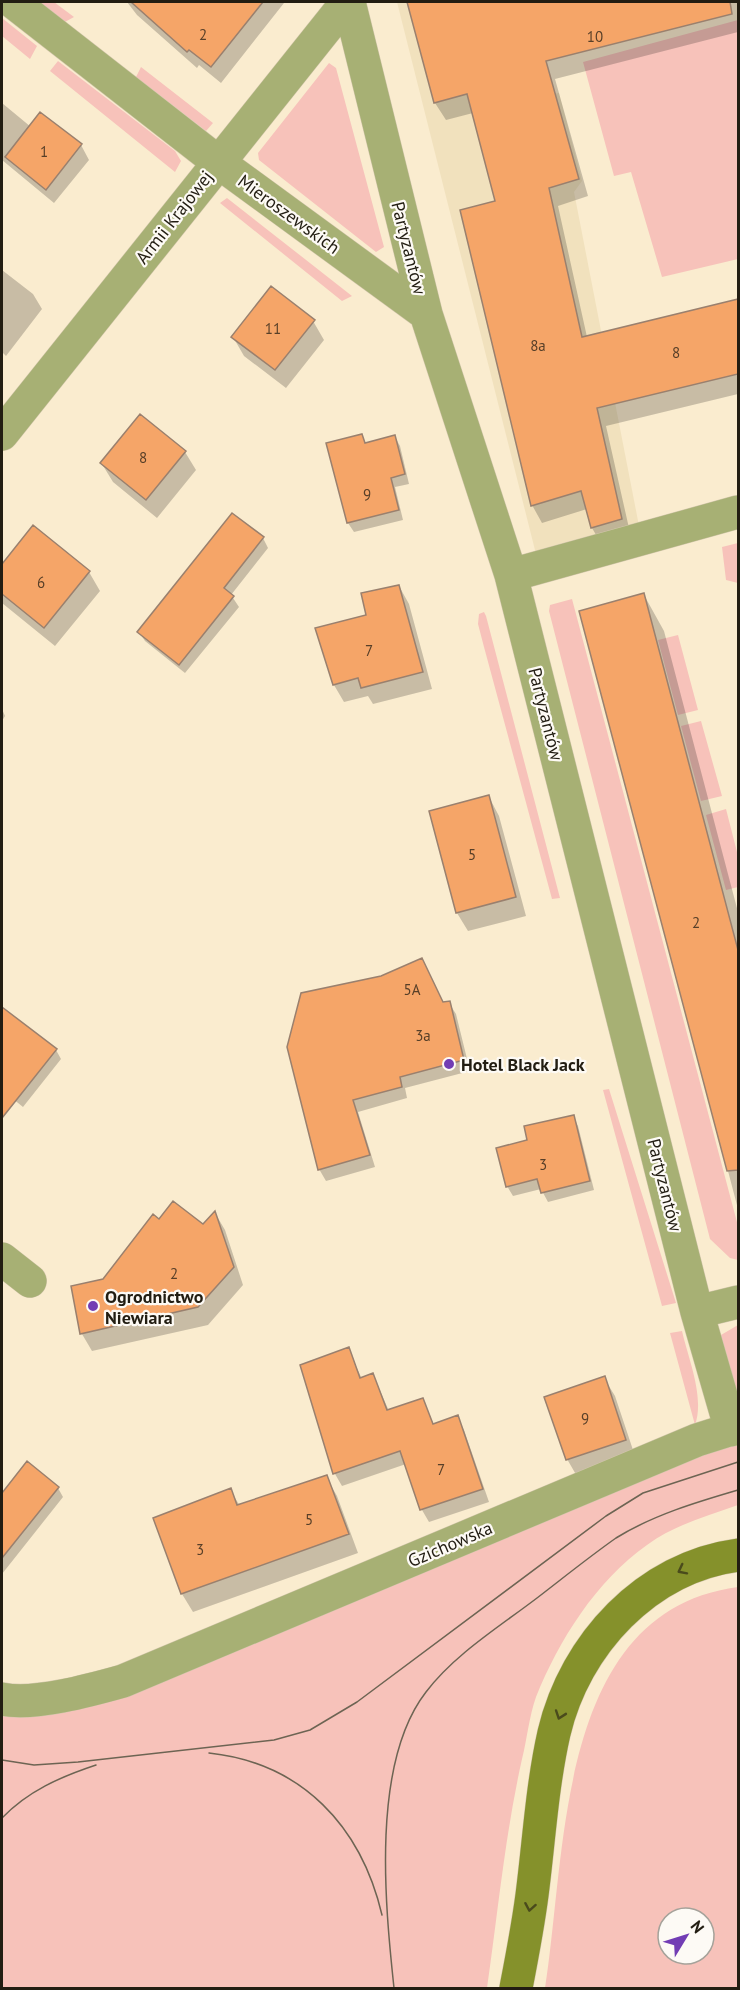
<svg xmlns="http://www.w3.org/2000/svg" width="740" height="1990" viewBox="0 0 740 1990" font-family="'PT Sans',sans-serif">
<rect width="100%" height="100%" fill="#faeccf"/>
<path fill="#f1e1bd" d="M397,2H504L531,98L559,93L582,181L574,192L640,531L537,558Z"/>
<path fill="#f7c2ba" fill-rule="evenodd" d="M37,2H54L74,17L63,23Z
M2,18L37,46L30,59L2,36Z
M738,20V259L662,277L631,172L614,176L583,62Z
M58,61L175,151L181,161L175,172L50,71Z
M329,63L336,68L384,247L376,252L259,160L258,153Z
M141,67L213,123L206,131L136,77Z
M227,198L352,296L342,301L220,203Z
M738,543V583L726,580L722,547Z
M572,599L738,1226V1260L730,1258L710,1239L549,611L550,605Z
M484,612L486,616L560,898L552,899L484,647L478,624L479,614Z
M678,635L698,710L678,715L658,640Z
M701,721L722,796L701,801L681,726Z
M726,809L738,856V887L726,890L706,815Z
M609,1089L676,1303L662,1306L603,1090Z
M738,1325V1399L722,1354L721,1335Z
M682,1331C688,1358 705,1397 695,1425L670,1333Z
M738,1439V1505C707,1516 674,1525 647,1545C596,1581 559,1640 536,1697C529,1717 527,1739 522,1759C505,1835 498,1912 487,1988H2V1708Z
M738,1587V1988H545C567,1851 556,1611 738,1587ZM668,1918H704V1954H668Z"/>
<path fill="#0003" d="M127,2H283L284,3L221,83L199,65L197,68L137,15Z
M409,2H738V32L555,79L588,196L558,206L587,337L738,300V394L606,426L631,537L602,545L592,528L587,509L542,523L532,505L496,202L473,113L446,120L435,103Z
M2,103L31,127L81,145L89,160L54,203L2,160Z
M2,270L33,294L42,309L6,356L2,352Z
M313,321L324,340L286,388L244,356L233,337Z
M361,435L366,444L395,437L400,446L409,484L395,487L403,520L354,532L348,523L328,444Z
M185,452L196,470L157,518L113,482L102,464Z
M34,527L89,572L100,591L55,646L2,603V566Z
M263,538L268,548L231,595L239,607L185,673L145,641L139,632Z
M399,586L409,604L432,689L373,704L368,696L344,702L334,685L367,616Z
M644,595L664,631L738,912V1209L581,612Z
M2,709L5,716L2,721Z
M489,797L499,816L526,916L468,931L457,913Z
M422,959L443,1003H449L456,1014L470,1071L405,1088L407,1098L358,1112L375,1167L326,1181L319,1169L381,978Z
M10,1015L56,1050L61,1059L23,1107L2,1090V1025Z
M573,1116L578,1126L594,1190L548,1202L541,1189L513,1196L507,1186L529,1141Z
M215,1213L225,1230L243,1285L208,1325L92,1351L82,1334L160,1221L204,1227Z
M348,1349L362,1379L373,1375L389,1411L423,1400L434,1425L457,1417L464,1430L489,1502L429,1522L422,1510L406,1464L342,1486L335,1474L302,1366Z
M604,1378L615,1396L636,1459L578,1478L567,1459Z
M27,1464L58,1488L63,1497L2,1574V1496Z
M326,1477L337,1496L358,1553L193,1612L182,1594L230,1490L240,1506Z"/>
<path fill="#f5a568" stroke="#9a806e" stroke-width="1.5" d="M131,2H263L211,67L189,50L187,52Z
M407,2H730L732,14L546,61L579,179L549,188L582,337L738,299V374L597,408L622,519L591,528L581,491L531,506L460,210L495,201L467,94L434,103Z
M40,112L82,144L46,190L5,157Z
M271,286L315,320L275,370L231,337Z
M140,414L186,451L146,500L100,463Z
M362,434L365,443L395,435L405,474L391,478L399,510L347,523L326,443Z
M232,513L264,537L224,588L234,596L179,665L137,632Z
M33,525L90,571L44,628L2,594V564Z
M399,585L423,672L361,688L358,678L333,685L315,628L366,615L361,593Z
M644,593L738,950V1170L727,1171L579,611Z
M489,795L516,897L456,913L429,811Z
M422,958L443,1002L450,1001L464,1060L400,1077L402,1087L353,1100L370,1155L318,1170L287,1047L301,993L381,976Z
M2,1007L57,1049L2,1118Z
M574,1115L590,1181L541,1193L537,1179L506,1187L496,1148L527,1140L524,1126Z
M173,1201L203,1224L215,1211L234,1267L198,1307L80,1334L71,1286L103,1279L153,1214L159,1219Z
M349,1347L360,1378L373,1373L387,1410L423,1398L433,1424L458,1415L483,1489L420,1510L400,1451L333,1474L300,1365Z
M605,1376L626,1440L566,1460L544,1397Z
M27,1461L59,1487L2,1558V1493Z
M327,1475L349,1534L181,1594L153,1518L231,1488L237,1505Z"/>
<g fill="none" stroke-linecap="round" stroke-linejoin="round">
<defs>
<path id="street" d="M13,2L218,162L426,314
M349,2L426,314L511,575L697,1312L731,1430
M2,434L347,2
M511,575L738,512
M2,1259L30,1281
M697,1312L738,1302
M2,1699C33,1706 91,1690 123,1681L697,1440L738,1427"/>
<path id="secondary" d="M516,1988C522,1957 528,1926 532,1895C539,1841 542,1786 554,1733C575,1644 647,1567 738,1555"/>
</defs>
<use href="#street" stroke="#d3c7ad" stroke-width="34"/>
<use href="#secondary" stroke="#d3c7ad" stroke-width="34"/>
<use href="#street" stroke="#a7b074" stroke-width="33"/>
<use href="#secondary" stroke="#85912b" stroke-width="33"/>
<path stroke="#6d6453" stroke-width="1.5" d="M209,1753C302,1763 361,1826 382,1915
M2,1760L34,1765L78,1762L274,1740L310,1730L357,1702L606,1516L643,1493L738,1462
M2,1818C28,1791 60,1777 96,1765
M394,1988C385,1904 371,1763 426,1692C455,1654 499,1627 537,1598C563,1578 589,1557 616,1538C653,1515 697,1502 738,1490"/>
</g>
<defs><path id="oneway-chevron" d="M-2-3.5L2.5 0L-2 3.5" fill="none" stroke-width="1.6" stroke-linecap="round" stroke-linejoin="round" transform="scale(1.5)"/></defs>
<g stroke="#4a4b1c">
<use href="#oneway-chevron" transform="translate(682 1570) rotate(153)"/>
<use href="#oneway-chevron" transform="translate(560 1715) rotate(109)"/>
<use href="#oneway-chevron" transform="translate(530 1907) rotate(100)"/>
</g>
<g fill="#723db4" stroke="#fdfaf5" stroke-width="2">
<circle cx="449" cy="1064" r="6"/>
<circle cx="93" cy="1306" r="6"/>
</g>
<g text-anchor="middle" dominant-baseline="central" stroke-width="4.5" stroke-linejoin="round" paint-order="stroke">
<g font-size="15" fill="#573f28">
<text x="203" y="34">2</text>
<text x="595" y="36">10</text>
<text x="44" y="151">1</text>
<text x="273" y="328">11</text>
<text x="538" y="345">8a</text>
<text x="676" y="352">8</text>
<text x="143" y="457">8</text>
<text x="367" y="494">9</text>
<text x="41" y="582">6</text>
<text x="369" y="650">7</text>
<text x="472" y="854">5</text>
<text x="696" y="922">2</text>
<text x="412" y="989">5A</text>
<text x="423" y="1035">3a</text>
<text x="543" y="1164">3</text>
<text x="174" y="1273">2</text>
<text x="585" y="1418">9</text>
<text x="441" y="1469">7</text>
<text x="309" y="1519">5</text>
<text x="200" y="1549">3</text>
</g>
<g font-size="18" fill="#221d12" stroke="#fdfaf5">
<text transform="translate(289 214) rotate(36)">Mieroszewskich</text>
<text transform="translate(174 217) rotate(-52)">Armii Krajowej</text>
<text transform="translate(409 248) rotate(76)">Partyzantów</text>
<text transform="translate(546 714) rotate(76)">Partyzantów</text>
<text transform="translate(665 1185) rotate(76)">Partyzantów</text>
<text transform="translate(450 1544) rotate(-23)">Gzichowska</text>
</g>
<g font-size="18" font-weight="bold" fill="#221d12" stroke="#fdfaf5" text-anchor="start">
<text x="461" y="1064">Hotel Black Jack</text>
<text x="105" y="1296">Ogrodnictwo<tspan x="105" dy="21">Niewiara</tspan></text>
</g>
</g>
<rect width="740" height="1990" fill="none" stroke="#221d12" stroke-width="6"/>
<g transform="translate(686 1936) rotate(52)"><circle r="28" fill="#fdfaf5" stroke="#a5a29a" stroke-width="1.5"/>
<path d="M0-4.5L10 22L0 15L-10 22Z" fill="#723db4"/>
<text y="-9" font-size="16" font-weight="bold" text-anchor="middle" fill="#221d12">N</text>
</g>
</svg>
